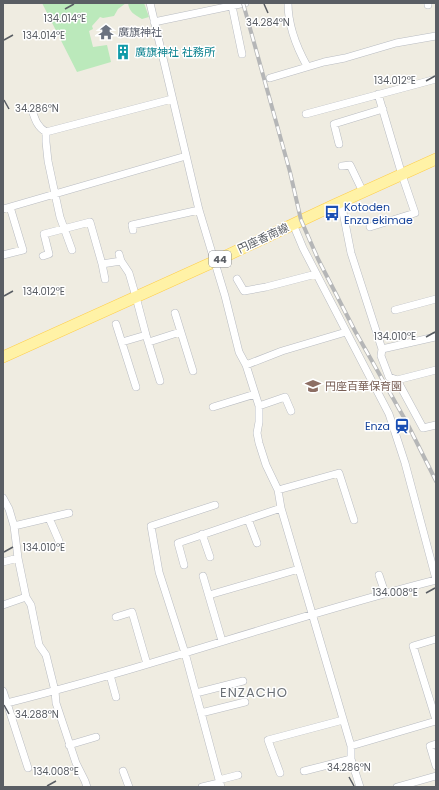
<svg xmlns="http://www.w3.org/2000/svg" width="439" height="790" viewBox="0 0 439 790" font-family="Poppins,'Noto Sans JP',sans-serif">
<rect width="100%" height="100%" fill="#efece1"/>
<path fill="#bbe9bb" d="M42,3H126L118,9L114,16L103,18L100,17L92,26L93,29L89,31L93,47L107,45L111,62L77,72Z
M128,3H144L149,17L142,19C135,15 129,12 128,3Z"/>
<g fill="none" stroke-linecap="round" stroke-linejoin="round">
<defs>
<path id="street" d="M150,3L199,210L225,296L239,352L246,365L259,406V422L257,433L259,443L266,465L278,490L281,508L351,746V759L360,787
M288,3C288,25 297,48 307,66
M428,3V5
M232,6L242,54
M154,22L245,3
M270,78L324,62L345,58L396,43L436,36
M32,110C35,119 37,127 46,132
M306,114L436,79
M339,144L334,124L383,109
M342,166L350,165L363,192
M341,202L351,253L382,349L381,356L389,377L397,380L423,428L436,425
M3,209L186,156
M293,224L303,248L389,414L405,463L436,579
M370,227L415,213L402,175L378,94
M133,230L132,225L199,210
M72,250L60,217L55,194L48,161L46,142V132L172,99
M119,254L121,261L129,273L136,297L146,335L160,381
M3,255L23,250L10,207
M43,256L49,254L44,234L90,222L102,264L105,279
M102,264L121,261
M237,279L244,291L266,287L316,274
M395,310L436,299
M175,313L193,371
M116,324L136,387
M122,342L146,335
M149,342L180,332
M382,349L435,337
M246,365L282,351L346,332
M397,380L436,370
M259,406L285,397L291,411
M213,407L255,394
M278,490L339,473L354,520
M3,498L9,509L14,526L18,558L26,597L31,605L39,645L46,655L55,691L56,703L76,763L85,781L87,787
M215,505L151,526L159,572L185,653L221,787
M49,518L59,541
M248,519L257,543
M14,526L69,513
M202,534L210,557
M3,562L18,558
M184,565L178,543L281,508
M379,575L385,593
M203,576L222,641
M209,595L299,569
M3,605L26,597
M116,617L132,612L147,664
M436,639L413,646L436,720
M110,675L116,697
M3,691L28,768
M196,693L243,681
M3,704C149,668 290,617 436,580
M201,713L245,702
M436,744L430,746L436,766
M69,745L96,737
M351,746L436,721
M123,771L129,787
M304,771L351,759
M280,773L268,740L343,720
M219,780L238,775
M202,787L219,783
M397,787L436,776"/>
<path id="primary" d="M3,357L211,263L332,206L436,159"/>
</defs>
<use href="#street" stroke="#b9bcc2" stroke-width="8"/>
<use href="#primary" stroke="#ffce4a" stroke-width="12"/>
<use href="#street" stroke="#fff" stroke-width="7"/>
<use href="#primary" stroke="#fff2a6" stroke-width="11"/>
<defs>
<path id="rail" d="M243,3L290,172L301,220L318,259L355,331L407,423L436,481"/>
</defs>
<use href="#rail" stroke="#b5b6b7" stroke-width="4"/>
<use href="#rail" stroke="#fff" stroke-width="2.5" stroke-dasharray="8" stroke-linecap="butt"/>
</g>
<path fill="none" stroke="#5a5e64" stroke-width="1.5" d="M264,4L268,13M65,9L74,4M4,40L13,35M426,81L435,76M4,100L9,109M4,296L13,291M426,337L435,332M4,552L13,547M426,593L435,588M4,705L9,714M349,777L354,786M47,786L56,781"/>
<defs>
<symbol id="temple-bare" viewBox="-9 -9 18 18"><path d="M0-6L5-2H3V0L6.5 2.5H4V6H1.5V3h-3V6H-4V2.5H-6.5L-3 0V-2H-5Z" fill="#6b7280" stroke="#fff" stroke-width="2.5" paint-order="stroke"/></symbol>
<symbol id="building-bare" viewBox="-9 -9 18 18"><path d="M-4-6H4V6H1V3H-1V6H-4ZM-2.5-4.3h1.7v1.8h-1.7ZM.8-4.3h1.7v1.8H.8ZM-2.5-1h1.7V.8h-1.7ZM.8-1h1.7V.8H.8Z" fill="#0f9aa8" stroke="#fff" stroke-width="2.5" paint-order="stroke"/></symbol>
<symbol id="bus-bare" viewBox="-9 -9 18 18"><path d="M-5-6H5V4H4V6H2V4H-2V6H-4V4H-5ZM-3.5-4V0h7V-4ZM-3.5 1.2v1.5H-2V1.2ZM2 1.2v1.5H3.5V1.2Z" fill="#1a4fb4" stroke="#fff" stroke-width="2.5" paint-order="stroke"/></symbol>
<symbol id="school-bare" viewBox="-9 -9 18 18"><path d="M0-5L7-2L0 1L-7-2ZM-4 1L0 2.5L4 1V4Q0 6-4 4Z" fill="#8d6e63" stroke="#fff" stroke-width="2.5" paint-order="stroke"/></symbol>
<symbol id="station-bare" viewBox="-9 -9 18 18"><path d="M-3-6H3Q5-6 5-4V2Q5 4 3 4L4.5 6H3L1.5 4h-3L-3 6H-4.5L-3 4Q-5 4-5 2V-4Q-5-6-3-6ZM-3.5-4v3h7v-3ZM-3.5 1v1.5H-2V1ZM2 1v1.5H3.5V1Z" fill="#1a4fb4" stroke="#fff" stroke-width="2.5" paint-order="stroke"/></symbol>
</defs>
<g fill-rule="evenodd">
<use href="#temple-bare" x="95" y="21" width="22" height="22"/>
<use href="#building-bare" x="112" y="41" width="22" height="22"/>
<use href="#bus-bare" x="321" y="202" width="22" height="22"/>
<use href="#school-bare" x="302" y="375" width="22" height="22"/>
<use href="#station-bare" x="391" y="415" width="22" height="22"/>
</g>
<g text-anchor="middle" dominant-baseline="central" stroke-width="3" stroke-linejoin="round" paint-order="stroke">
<rect fill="#fff" stroke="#8c8e92" stroke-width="1" x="209" y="251" width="22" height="16" rx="3"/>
<g font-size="10" font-weight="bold" fill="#5a5e64">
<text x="220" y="259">44</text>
</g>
<g font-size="11" fill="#5b616d" stroke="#fff" text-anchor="start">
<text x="118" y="32">廣旗神社</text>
</g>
<g font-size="11" fill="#0d838f" stroke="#fff" text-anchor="start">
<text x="135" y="52">廣旗神社 社務所</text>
</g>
<g font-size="11" fill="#164399" stroke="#fff" text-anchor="start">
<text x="344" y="207">Kotoden<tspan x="344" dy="13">Enza ekimae</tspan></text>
<text x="390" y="426" text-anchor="end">Enza</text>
</g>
<g font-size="11" fill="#5a5e64" stroke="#fff">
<text transform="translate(263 238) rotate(-25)">円座香南線</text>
</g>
<g font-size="11" fill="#785e54" stroke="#fff" text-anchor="start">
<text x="325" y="386">円座百華保育園</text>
</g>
<g font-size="13" letter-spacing="1" fill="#6b7076" stroke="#fff">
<text x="254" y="692">ENZACHO</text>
</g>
</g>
<g font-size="10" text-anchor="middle" fill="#5a5e64" stroke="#fff" stroke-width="3" stroke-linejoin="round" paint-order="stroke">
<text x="65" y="22">134.014°E</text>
<text x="268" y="26">34.284°N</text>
<text x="44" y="39">134.014°E</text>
<text x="395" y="84">134.012°E</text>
<text x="37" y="112">34.286°N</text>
<text x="44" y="295">134.012°E</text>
<text x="395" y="340">134.010°E</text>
<text x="44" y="551">134.010°E</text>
<text x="395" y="596">134.008°E</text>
<text x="37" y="718">34.288°N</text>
<text x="349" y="771">34.286°N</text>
<text x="56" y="775">134.008°E</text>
</g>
<rect width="439" height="790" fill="none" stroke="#5a5e64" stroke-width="8"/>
</svg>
